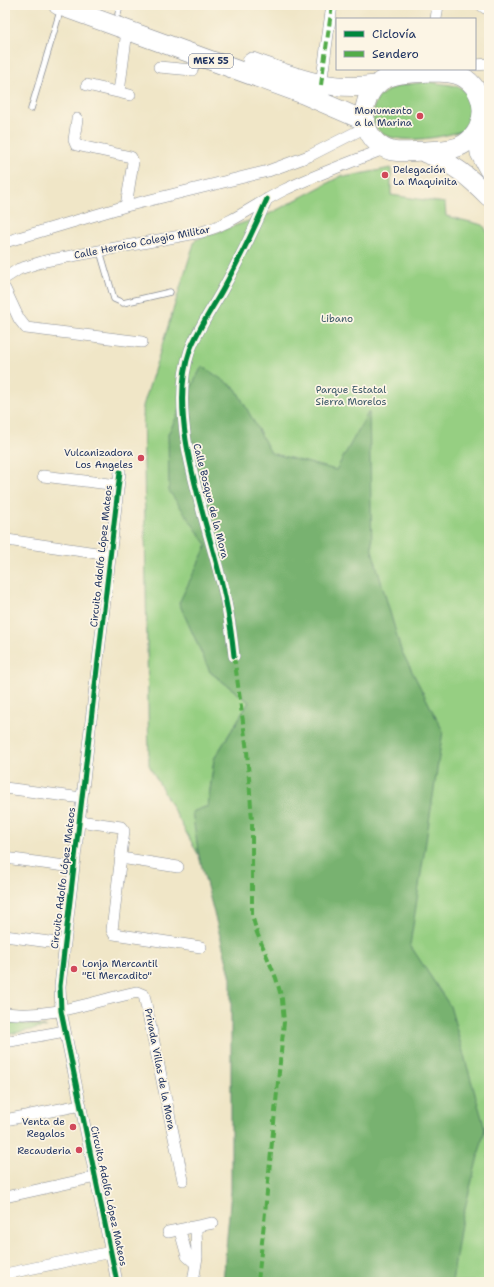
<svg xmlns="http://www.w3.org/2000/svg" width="494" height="1287" viewBox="0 0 494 1287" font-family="'Shantell Sans',sans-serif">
<rect width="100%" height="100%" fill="#fcf5e5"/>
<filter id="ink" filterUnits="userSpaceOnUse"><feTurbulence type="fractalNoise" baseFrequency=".025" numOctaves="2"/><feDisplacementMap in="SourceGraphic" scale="8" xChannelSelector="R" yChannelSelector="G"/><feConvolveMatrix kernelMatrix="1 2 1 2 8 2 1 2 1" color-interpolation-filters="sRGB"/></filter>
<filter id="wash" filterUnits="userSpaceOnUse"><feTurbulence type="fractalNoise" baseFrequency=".012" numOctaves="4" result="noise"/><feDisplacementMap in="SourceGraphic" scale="16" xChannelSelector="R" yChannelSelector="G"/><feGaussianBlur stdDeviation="0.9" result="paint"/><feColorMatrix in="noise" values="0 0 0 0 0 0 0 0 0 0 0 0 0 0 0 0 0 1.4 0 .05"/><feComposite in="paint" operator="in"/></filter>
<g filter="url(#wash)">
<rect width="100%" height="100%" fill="#f0e6c7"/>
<path fill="#96cf82" stroke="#587f70" d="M431,82C440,84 452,84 461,88C478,97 477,126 458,132C439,138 401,144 383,134C377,130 373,123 373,116C371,87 408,83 431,82Z
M391,168V195L445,203L446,216L483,225L489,235V1282H245L272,747L208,545L210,672L249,702L214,759L208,806L193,812L199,856L149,765L143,406L195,240L271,213L343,175L344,177Z
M5,1021L46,1027L5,1035Z"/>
<path fill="#78b270" stroke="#4a7067" d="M202,366L236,389L271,453L336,470L369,411L372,550L401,650L443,731L410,945L450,1006L485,1129L461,1224L452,1282H223L231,1191V978L199,856L192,812L208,806L214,759L249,702L210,672L179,603L207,545L169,491L168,434Z"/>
</g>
<g filter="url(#ink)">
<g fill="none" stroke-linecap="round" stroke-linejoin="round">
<defs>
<path id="service" d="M118,14L120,5
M31,109L61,8
M100,251L114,299L123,303L170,292"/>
<path id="minor" d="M481,5L485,8
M436,19L438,5
M475,65L489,64
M159,67L192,70L198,56
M87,85L130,95
M321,85L332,5
M119,92L127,31
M77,119L74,140L76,145L131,157L133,162L126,206
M5,242L126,206L268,171L309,156L366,127
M5,278L19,269L45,261L202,232C235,222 254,205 284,190C317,174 352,162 386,148
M5,289L19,319L26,328L142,342
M43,476L118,485
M7,540L110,555
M234,656C231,628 227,600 219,573C203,509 167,415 190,350C198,329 212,309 223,289C239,260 254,230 267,199
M5,788L82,798
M79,821L121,827L124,831L112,930L114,934L201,947
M5,858L73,867
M121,858L178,867
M5,936L64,944
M5,1013C51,1019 93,1001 137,992L144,995L183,1180
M5,1042L65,1031
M5,1120L81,1105
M5,1197L96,1177
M180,1231L187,1256L195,1263
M168,1232L213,1223
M5,1274L111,1252
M117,1282L61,1011L60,986L120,472
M193,1282L197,1257L196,1228"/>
<path id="trunk" d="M58,5L303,94L363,120
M252,62C300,79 325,91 377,85
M431,72C441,72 452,72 461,76C487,89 490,128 464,144C453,151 439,150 426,151C415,151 403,153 392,151C361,143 355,100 381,81C395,72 415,73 431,72Z
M477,131L480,153L489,170
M425,153C452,162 469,177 489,197"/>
</defs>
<use href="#service" stroke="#868a92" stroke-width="7"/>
<use href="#minor" stroke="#868a92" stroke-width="12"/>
<use href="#trunk" stroke="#868a92" stroke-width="20"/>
<use href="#service" stroke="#fff" stroke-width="5.5"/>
<use href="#minor" stroke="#fff" stroke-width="11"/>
<use href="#trunk" stroke="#fff" stroke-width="19"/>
<path stroke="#52ab49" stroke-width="4" stroke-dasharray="8 4" stroke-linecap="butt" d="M321,85L332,5
M234,656L247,751L252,821V915L257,933L276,978L282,999L284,1022L258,1282"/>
<defs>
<path id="cycleway" d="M234,656C231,628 227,600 219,573C203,509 167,415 190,350C198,329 212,309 223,289C239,260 254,230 267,199
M117,1282L61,1011L60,986L120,472"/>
</defs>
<use href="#cycleway" stroke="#fcf5e5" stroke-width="8"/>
<use href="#cycleway" stroke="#00873e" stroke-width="5"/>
</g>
</g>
<g fill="#d1495b" stroke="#fcf5e5" stroke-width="1.5">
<circle cx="420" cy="116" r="4"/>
<circle cx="385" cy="175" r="4"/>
<circle cx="141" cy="458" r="4"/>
<circle cx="74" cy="969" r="4"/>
<circle cx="73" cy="1127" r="4"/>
<circle cx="79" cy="1150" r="4"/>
</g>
<g text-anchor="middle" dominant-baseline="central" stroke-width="3.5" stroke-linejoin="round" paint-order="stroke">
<rect fill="#fcf5e5" stroke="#5e6a86" stroke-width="1" x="189" y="54" width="44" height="14" rx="3"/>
<g font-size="9" font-weight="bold" fill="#1b2f5e">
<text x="211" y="61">MEX 55</text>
</g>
<g font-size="10" fill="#1b2f5e" stroke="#fcf5e5" text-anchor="end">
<text x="412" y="110">Monumento<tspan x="412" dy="12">a la Marina</tspan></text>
<text x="393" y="169" text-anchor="start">Delegación<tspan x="393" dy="12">La Maquinita</tspan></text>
<text x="133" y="452">Vulcanizadora<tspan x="133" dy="12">Los Angeles</tspan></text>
<text x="82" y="963" text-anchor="start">Lonja Mercantil<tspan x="82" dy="12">"El Mercadito"</tspan></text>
<text x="65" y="1121">Venta de<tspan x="65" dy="12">Regalos</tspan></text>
<text x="71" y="1150">Recauderia</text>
</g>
<g font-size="10" fill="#1b2f5e" stroke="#fcf5e5">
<text transform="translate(142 242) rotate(-11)">Calle Heroico Colegio Militar</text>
<text transform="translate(211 501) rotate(76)">Calle Bosque de la Mora</text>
<text transform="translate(101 556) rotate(-84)">Circuito Adolfo López Mateos</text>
<text transform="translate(63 878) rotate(-83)">Circuito Adolfo López Mateos</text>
<text transform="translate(160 1069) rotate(79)">Privada Villas de la Mora</text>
<text transform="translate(109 1196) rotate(78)">Circuito Adolfo López Mateos</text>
</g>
<g font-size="10" fill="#3a5767" stroke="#fcf5e5">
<text x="337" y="318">Libano</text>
<text x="351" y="389">Parque Estatal<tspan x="351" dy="12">Sierra Morelos</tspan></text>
</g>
</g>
<rect width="494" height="1287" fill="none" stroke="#fcf5e5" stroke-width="20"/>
<rect x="336" y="18" width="140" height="52" fill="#fcf5e5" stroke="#a2a6af"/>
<rect x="344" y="31" width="20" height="6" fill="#00873e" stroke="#a2a6af"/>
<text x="372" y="38" font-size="12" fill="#1b2f5e">Ciclovía</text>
<rect x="344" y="51" width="20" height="6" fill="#52ab49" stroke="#a2a6af"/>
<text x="372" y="58" font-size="12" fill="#1b2f5e">Sendero</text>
</svg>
